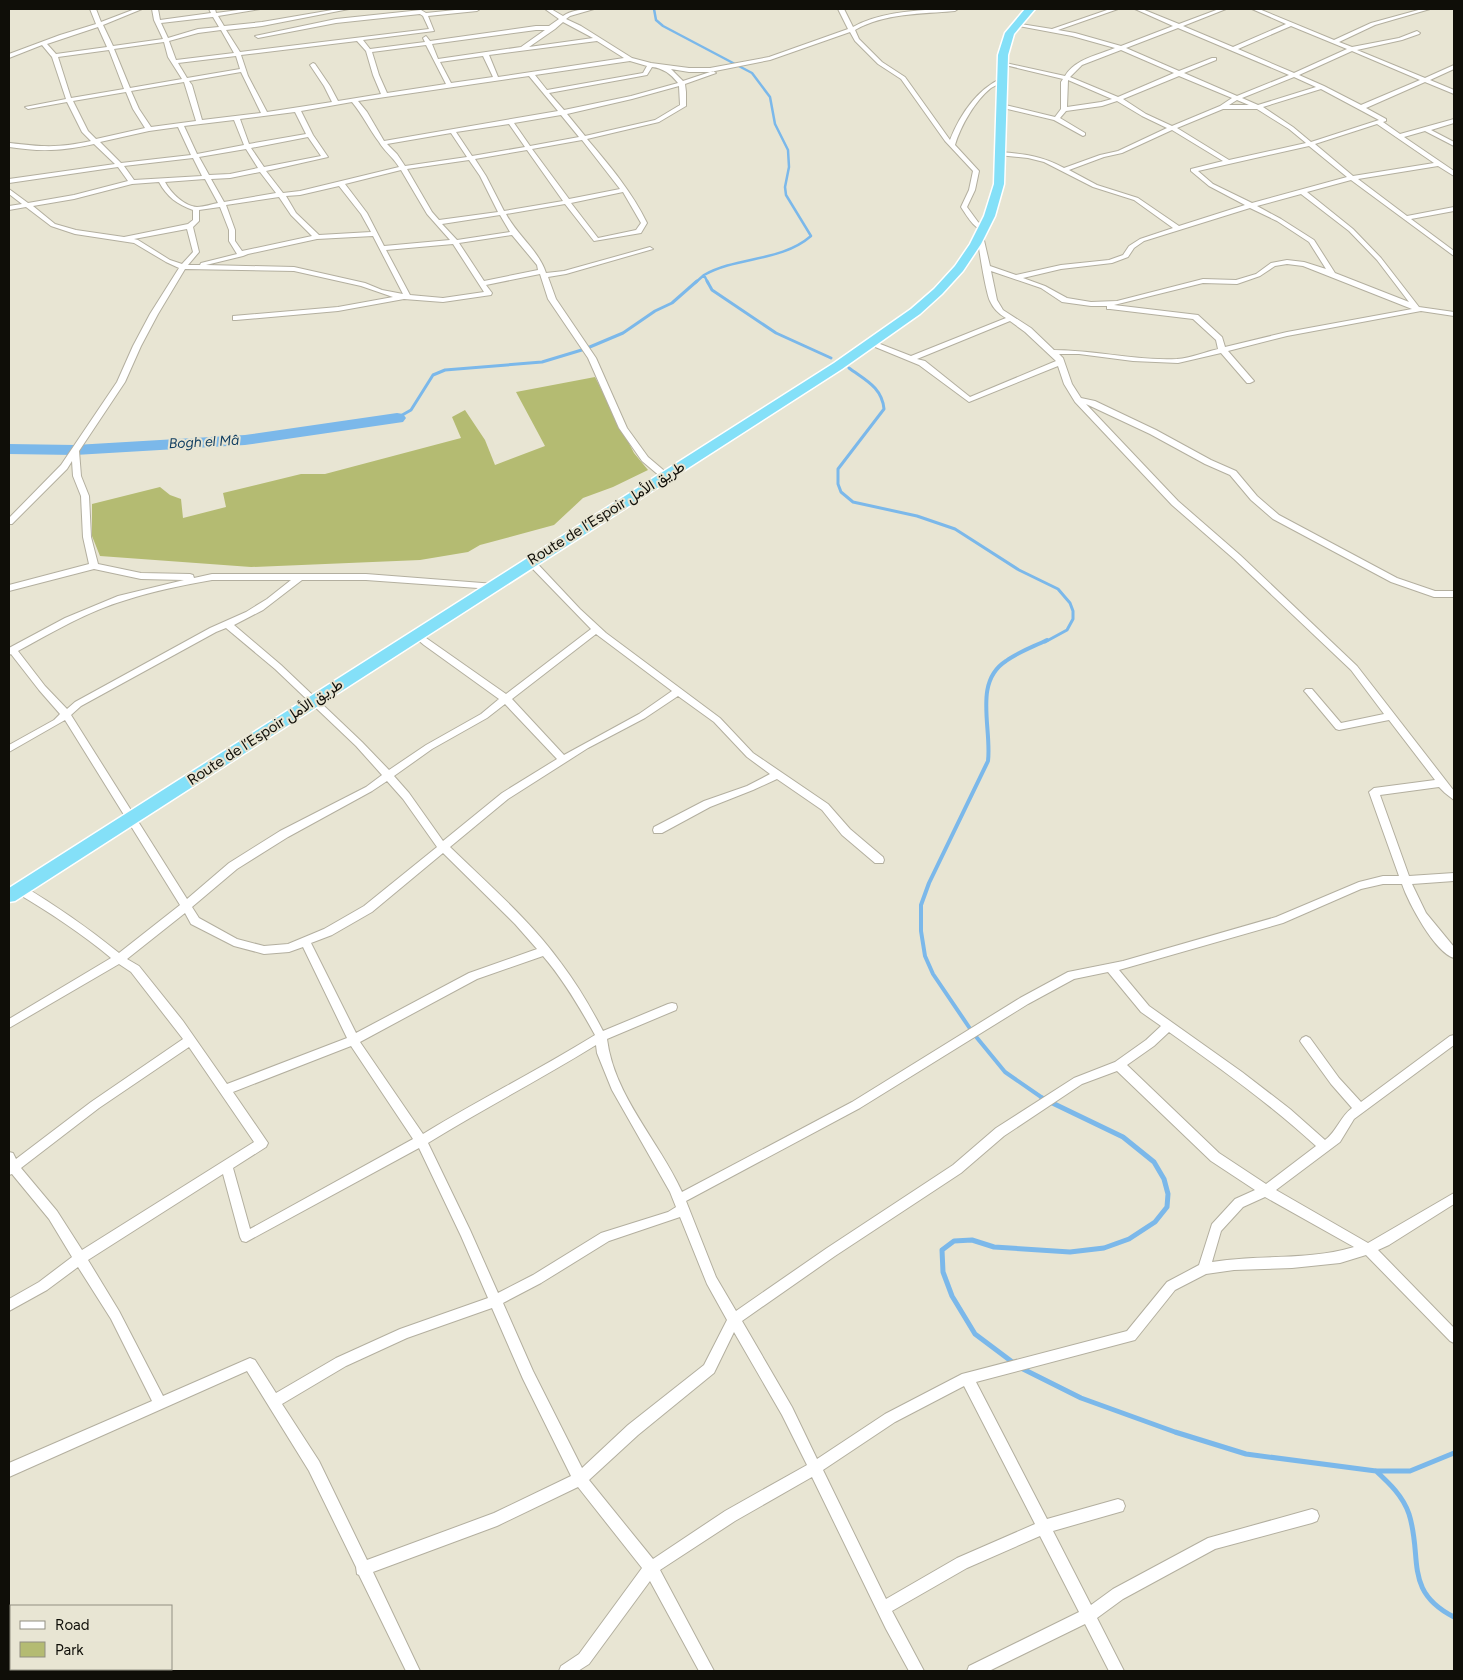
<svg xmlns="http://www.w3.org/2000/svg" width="1463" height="1680" viewBox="0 0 1463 1680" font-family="Figtree,Vazirmatn,sans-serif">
<rect width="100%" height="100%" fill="#e8e5d3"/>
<path fill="#b4bb72" d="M595,377L634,453L648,470L613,487L583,498L554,525L480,545L468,552L420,560L251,567L100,556L92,536V504L160,487L170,495L181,499L183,518L226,507L223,493L301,474H325L461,438L452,417L465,410L485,440L495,465L545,446L516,392Z"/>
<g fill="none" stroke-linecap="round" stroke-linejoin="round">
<path stroke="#7bb8ea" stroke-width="2.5" d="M654,9L656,20L663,26L752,73L770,97L775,124L788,150L789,167L785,187L786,195L811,236C781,262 738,256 704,275L708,283
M695,283L704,275"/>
<path stroke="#7bb8ea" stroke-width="3" d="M707,281L712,290L776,333L831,358
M849,368C865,380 882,387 884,409L838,469V484L841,492L853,502L917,516L955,529L1019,570L1058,589L1070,603L1073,611V619L1067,630L1045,642
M397,418L411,410L433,375L445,370L542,362L585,349L623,333L655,311L672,303L697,281"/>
<path stroke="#7bb8ea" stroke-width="4" d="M1044,1099L1005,1072L973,1033L933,974L925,956L921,931V905L929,883L988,761C992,728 973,682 1006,661C1018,652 1033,647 1047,640"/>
<path stroke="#7bb8ea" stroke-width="5" d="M1015,1364L975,1334L952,1296L943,1272L942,1250L954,1241L972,1240L994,1247L1070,1252L1104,1248L1129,1239L1155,1222L1167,1207L1168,1194L1164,1179L1154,1162L1123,1137L1042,1098
M1021,1368L1081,1398L1175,1432L1246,1454L1376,1471H1410L1454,1453
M1376,1471C1389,1483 1403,1496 1409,1514C1423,1558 1403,1591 1454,1617"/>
<path fill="#7bb8ea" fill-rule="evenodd" d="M397,413L403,414L406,418L403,422L245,445L75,455L9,454V444L75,445L245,435Z"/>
<defs>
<path id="minor" d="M90,9H96L101,22L135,9H142L103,25L113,46L163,39L154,20L152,9H158L160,20L211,13L209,9H215L216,13L246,9H260L218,16L224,26L262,22L338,9H349L262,26L226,30L240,52L429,29L423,16L420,14L336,23L258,38L255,36L336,19L421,10L426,13L465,9H480L477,11L428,16L434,31L363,40L370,49L425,42L423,38L426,36L430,41L536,26H549L559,19L545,9H551L563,16C571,10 584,9 594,9L570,16L566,19L581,26L632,58L651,63L689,68H710L769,57L848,29L838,9H844L853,27C880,11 927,9 958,9L955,11C922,14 884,13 855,30L859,39L882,62L905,77L950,140C960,115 976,91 1000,79L1005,80C1001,83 996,85 991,88C975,101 961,125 955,145L979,171L975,190L967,207L978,222L986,228V230C975,231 967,216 961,207L969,190L973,171L945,141L901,79L878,64L855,41L850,32L770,60L710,72H689L671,69L683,81L713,71L716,73L685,84L686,92V106L659,122L587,139C610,166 632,192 647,223L641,233L594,241L565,204L506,214C517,235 539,251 546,273L564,271L650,247L653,249L566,274L548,277L556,299L596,358L627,428L648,457L668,474V478H662L642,461L619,428L588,358L548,299L540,274L486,285L492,293L491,295L443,302L404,299L338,311L236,320H233V316L338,307L393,297L361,286L294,271L185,269L158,314L141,346L125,382L79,451L81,476L89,496L91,537L98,564L141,573L190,574L193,575L194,578L212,574H366L495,584L496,586L492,589L366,580H302L263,610L234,625L281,665L362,742L389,770L426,745L481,714L499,699L424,645L412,635L413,633H419L506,694L591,629L527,563V559H533L580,609L606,633L720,718L753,753L828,804L850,829L883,857L884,860L883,863H875L842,835L822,810L777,779L753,790L710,807L662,833H654L653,830L654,827L704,801L747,786L770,774L747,757L714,722L678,696L645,718L588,748L508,799L450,847C488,884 530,920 561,963C577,984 591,1008 603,1031L668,1004L672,1003L676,1004L677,1007L676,1010L607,1039C614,1096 659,1141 682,1192L852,1102L1020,998L1068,972L1123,961L1276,917L1359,882L1383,876H1399L1369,792L1374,788L1435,780L1389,720L1339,730L1336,729L1306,693L1304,691L1306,689H1312L1341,723L1384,714L1351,670L1234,559L1172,505L1075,402L1064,384L1058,366L969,402L919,365L868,344L869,342H875L911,356L1006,318C999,314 993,308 990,301C986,293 977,241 978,235L983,236L990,266L1016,275L1061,265L1109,260L1123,255L1129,246L1140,239L1173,228L1134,200L1093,187L1044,162L1028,158L998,155L997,154L1000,152C1025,154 1042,156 1064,168L1100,155L1118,151L1167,128L1142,116L1117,101L1102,106L1066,111L1060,118L1085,133V135L1083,136L1054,120L999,107L998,106L1001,104L1055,117L1061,109V82L1063,79L1001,64V62L1065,76C1075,59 1098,55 1115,48L1072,36L1014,25V23L1052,29L1110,9H1118L1058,30L1075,33L1121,46L1173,26L1135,9H1142L1179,24L1219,9H1226L1183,26L1233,47L1286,24L1252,9H1259L1334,40L1371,23L1422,9H1430L1375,25L1339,42L1352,47L1399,38L1417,31L1420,33L1419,34L1402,40L1357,50L1425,78L1454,65V69L1430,80L1454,90V94L1425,82L1366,108L1386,119V121L1383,122L1400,134L1454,119V123L1431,130L1454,142V146L1425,131L1404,137L1454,171V176L1438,166L1358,179L1407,216L1454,207V211L1411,219L1454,251V256L1351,180L1307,192L1353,229L1381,258L1419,307L1454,312V316L1421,311L1287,336L1228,351L1254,381L1250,383H1247L1221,353L1178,363L1133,361L1079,354H1059L1063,358L1072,384L1081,398L1095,401L1156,430L1211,460L1236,471L1257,496L1279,515L1397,578L1435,591H1454V597H1434L1391,582L1273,519L1251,500L1230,475L1205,464L1150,434L1086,404L1178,501L1240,555L1357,666L1454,791V800L1445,793L1439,787L1380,795L1409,876L1454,873V881L1412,884L1426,913L1454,947V958C1435,953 1408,902 1402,884H1383L1361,889L1283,923L1119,970L1149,1006L1242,1072L1290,1109L1325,1140C1337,1131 1340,1117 1352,1108L1331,1084L1302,1044L1300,1041L1302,1038L1306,1036L1310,1038L1339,1078L1361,1102L1450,1036L1454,1035V1045L1354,1119L1340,1142L1276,1190L1368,1243L1454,1193V1204L1389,1245L1378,1250L1454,1328V1343L1450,1341L1366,1255L1340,1263L1292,1268L1234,1270L1206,1274L1175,1290L1135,1340L976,1382L1047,1519L1118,1499L1123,1501L1125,1506L1123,1511L1053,1531L1091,1605L1113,1589L1208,1538L1312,1509L1317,1511L1319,1516L1317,1521L1312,1523L1215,1549L1123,1599L1097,1618L1124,1671H1109L1085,1624L989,1671H967L969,1666L1079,1612L1040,1536L967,1568L892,1611L924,1671H909L886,1629L812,1477L735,1521L660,1570L714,1671H699L650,1581L589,1664L578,1671H559L561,1666L579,1654L642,1568L578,1487L497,1526L373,1572L420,1671H406L359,1575L357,1574L356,1567L309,1471L247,1371L9,1477V1463L152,1401L111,1319L78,1267L47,1290L9,1311V1299L39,1282L72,1257L49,1219L12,1174L9,1175V1152L13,1153L16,1159L91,1102L183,1039L131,972L119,964L9,1028V1019L111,958C81,933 49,912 15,892L14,889L15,886H23C57,906 88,928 119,953L180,905L65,720L9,752V745L54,720L60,714L39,690L11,654L9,655V648L65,618L118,596L184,580L141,579L94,569L9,591V585L89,564L83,537L81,496L73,476L72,461L67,469L12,524H9V518L61,465L117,382L133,346L150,314L179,268L166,262L134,243L75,234L51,226L26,207L9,210V206L22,204L9,194V189L28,203L74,195L128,181L118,167L9,183V179L115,164L94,144C62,151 41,152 9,147L10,143C42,147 59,148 91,141L82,132L67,102L28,109L25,107L66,99L52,57L42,45L9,58V54L60,35L96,24ZM213,17L219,27L198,29L168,38L161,23ZM563,22L593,38L529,47L555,29ZM1291,26L1347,49L1294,73L1238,49ZM98,27L107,47L56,54L47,44ZM1178,28L1289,75L1237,96L1184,73L1216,60V58H1212L1179,71L1126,48ZM221,30L234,53L176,60L169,41L198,33ZM536,30H545L521,47L438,59L432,44ZM357,41L366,51L373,75L381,94L338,101L330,86L315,64L313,63L310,65L324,86L332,102L267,112L248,76L241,55ZM597,41L624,58L498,77L489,55ZM164,42L168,57L182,79L130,88L114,49ZM426,45L446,84L387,93L379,75L372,52ZM109,50L124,89L71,98L58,57ZM1121,50L1174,73L1118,97L1070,77L1082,65ZM1352,51L1420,80L1361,105L1324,86L1299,75ZM236,56L240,69L187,78L178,63ZM483,56L493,77L451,83L440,62ZM630,61L647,66L643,73L547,90L535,75ZM652,67C663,68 671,74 678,83L631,96L564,110L549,93L647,75ZM241,72L261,113L202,120L192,85L189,81ZM529,76L558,111L384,141L367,112L358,101ZM1179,76L1232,98L1220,106L1172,126L1146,114L1123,99ZM1294,77L1316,87L1258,105L1242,98ZM1068,80L1112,99L1101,102L1067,107ZM184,82L196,121L151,127L139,109L131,91ZM679,86L680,105L655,120L585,136L567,114L632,99ZM1321,89L1379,120L1311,142L1293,127L1263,107ZM126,92L133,109L145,128L96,139L88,131L73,101ZM1237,100L1249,105H1229ZM352,102C363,115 369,129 379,142C385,152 392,156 399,167L300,191L283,193L266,171L328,157L313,135L301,111ZM1223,109H1257L1289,129L1306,143L1229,160L1177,128ZM295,112L306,134L249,144L240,119ZM561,115L579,137L530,146L514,123ZM234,120L244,145L197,154L184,126ZM509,124L525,147L472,156L456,132ZM1377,124L1434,163L1353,176L1315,144ZM178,127L191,155L121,163L100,142L149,131ZM1172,130L1223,161L1191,169V171L1209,186L1245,205L1179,226L1138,198L1097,185L1069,170L1104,157L1122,153ZM451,133L467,157L405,166L397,154L387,144ZM308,137L321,156L264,167L251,148ZM582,140L620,189L569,199L532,149ZM1309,146L1347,177L1252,203L1213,184L1198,171ZM246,149L258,168L230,174L209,175L199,157ZM527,150L563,201L504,211L486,176L475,159ZM193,158L202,176L134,180L124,166ZM469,160L480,176L498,212L439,220L432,212L407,169ZM401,170L427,214L450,240L384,246L367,213L345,184ZM260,172L276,193L224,202L211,179L230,178ZM205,179L218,203C212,204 204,207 197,207C184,206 171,193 165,182ZM159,182C167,197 177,204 193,210V220L188,224L124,237L76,230L55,224L33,206L74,199L132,184ZM339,186L361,214L371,232L319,235L296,213L286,196L300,195ZM623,192L641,223L636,230L598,238L571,203ZM1301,194L1349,231L1377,260L1409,302L1335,273L1314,240L1281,219L1257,206ZM279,197L291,215L312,236L242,251L235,241V230L226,205ZM220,207L229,230V241L237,254L201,263L200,265H188L199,252L193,227L199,221V210ZM1250,208L1277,221L1309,242L1326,269L1304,262L1287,260L1271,263L1256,274L1236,280L1203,279L1117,301L1091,302L1067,298L1045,286L1023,278L1061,269L1112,263L1128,257L1134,248L1144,241ZM500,215L510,232L457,240L442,224ZM187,229L193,252L182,264L170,260L138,240L134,239ZM512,235L537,265L538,270L484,281L459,243ZM373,236L403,294L382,290L365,283L294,267L206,265L243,256L248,254L317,239ZM453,244L484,292L443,298L410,295L386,250ZM1287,264L1303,266L1412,309L1287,332L1225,347L1222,337L1198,315L1114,305L1203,283L1237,284L1260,276L1275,266ZM991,271L1041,288L1062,302L1091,306H1107V309H1110L1193,319L1216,340L1218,349C1205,352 1191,358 1177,359C1136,361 1095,350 1054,350L1031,328L1003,310L997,300ZM1010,321L1025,332L1056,361L970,397L925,361L917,359ZM212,580H291L267,599L246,612L210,628L75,702L67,709L45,686L18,651C53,632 88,611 126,600C154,591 183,585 212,580ZM226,628L275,669L356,746L382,775L366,787L280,831L229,863L187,899L71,715L81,706L216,632ZM596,634L672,691L639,714L564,755L512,699ZM505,704L557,759L502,793L443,841L409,793L394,776L432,749L487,718ZM387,781L403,799L437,847L364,906L324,929L288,944L264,946L237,939L199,918L192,907L237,869L288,837L372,791ZM443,853L515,924L537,949L469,973L356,1033L311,943L332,935L372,912ZM185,913L191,924L234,946L264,954L289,952L303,947L347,1038L227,1084L183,1021L139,966L127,959ZM543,956C563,979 580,1008 595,1035C538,1070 479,1100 423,1134L360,1042L477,979ZM1108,972L1141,1012L1161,1026L1146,1040L1115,1062L1074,1078L996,1128L953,1165L827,1248L736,1311L716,1277L686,1201L860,1108L1028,1004L1074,979ZM1169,1032C1220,1068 1270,1104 1316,1146L1266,1184L1219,1153L1127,1065L1154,1046ZM596,1045L597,1053L612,1090L670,1192L676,1207L668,1212L601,1233L533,1275L498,1293L470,1230L428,1143C483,1109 541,1079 596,1045ZM351,1046L413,1139L250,1229L233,1168L266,1147L268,1143L233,1092ZM189,1047L254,1142L82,1250L57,1211L21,1168L99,1108ZM1117,1071L1211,1161L1255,1190L1235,1199L1212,1224L1199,1265L1167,1282L1127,1331L962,1374L885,1414L817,1459L792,1407L742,1321L835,1256L961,1173L1004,1136L1082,1084ZM419,1148L461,1236L488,1298L400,1329L336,1358L276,1393L255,1360L250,1358L163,1396L119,1311L88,1260L223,1174L240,1237L242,1241L246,1242ZM1265,1197L1354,1247C1308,1261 1259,1254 1212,1262L1221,1231L1243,1207ZM680,1217L707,1284L727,1320L704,1365L628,1425L582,1468L533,1371L503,1303L541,1283L609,1241ZM492,1308L523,1379L571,1476L494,1513L367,1560L319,1461L282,1404L346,1366L407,1338ZM734,1332L782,1415L807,1465L725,1511L653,1559L589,1480L638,1435L714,1373ZM964,1386L1035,1524L957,1558L886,1599L823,1470L895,1422Z"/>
<path id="trunk" d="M1025,9H1035L1014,34L1008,55L1004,184L995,216L981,244L963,271L942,294L920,314L842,369L15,901L9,902V888L834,363L911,309L934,289L955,266L970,244L984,216L994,184L998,55L1005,33Z"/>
</defs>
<use href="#minor" stroke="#b3af9f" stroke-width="2"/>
<use href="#trunk" stroke="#fff" stroke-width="3"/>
<use href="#minor" fill="#fff" fill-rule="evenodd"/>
<use href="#trunk" fill="#84e0f8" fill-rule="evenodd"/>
</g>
<g text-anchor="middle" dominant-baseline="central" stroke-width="4" stroke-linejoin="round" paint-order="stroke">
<g font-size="14" font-style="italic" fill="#123f61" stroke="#e8e5d3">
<text transform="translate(204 442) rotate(-3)">Bogh el Mâ</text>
</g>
<g font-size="15" fill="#0f0e08" stroke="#e8e5d3">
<text transform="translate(606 513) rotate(-32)">Route de l’Espoir طريق الأمل</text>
<text transform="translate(265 732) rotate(-33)">Route de l’Espoir طريق الأمل</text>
</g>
</g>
<rect width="1463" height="1680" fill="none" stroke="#0f0e08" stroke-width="20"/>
<rect x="10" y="1605" width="162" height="65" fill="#e8e5d3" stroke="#918f82"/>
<rect x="20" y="1621" width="25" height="8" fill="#ffffff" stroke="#918f82"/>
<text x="55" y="1630" font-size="15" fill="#0f0e08">Road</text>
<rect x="20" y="1642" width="25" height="15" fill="#b4bb72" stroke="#918f82"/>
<text x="55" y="1655" font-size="15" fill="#0f0e08">Park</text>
</svg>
